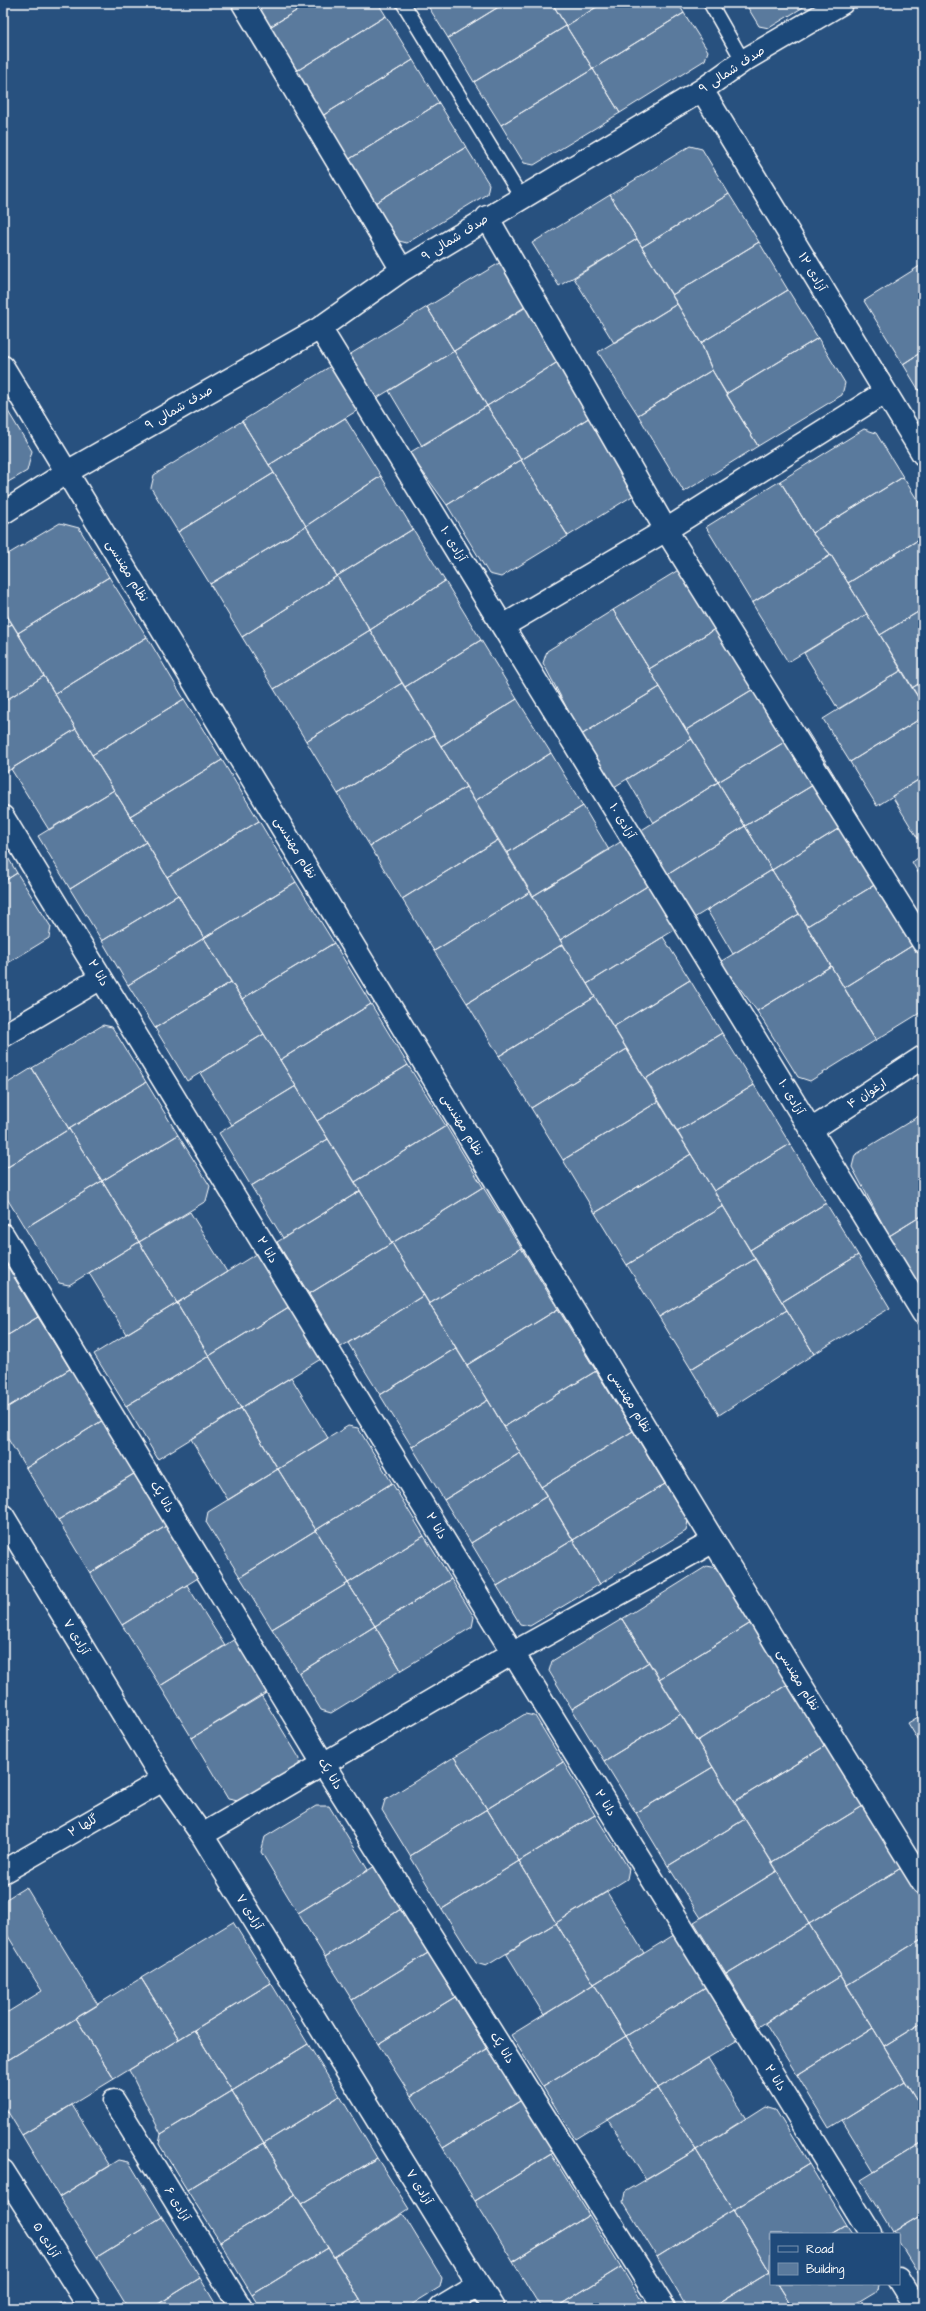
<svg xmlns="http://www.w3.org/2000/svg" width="926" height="2311" viewBox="0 0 926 2311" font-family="'Architects Daughter','Playpen Sans Arabic',sans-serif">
<rect width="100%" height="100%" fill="#28517f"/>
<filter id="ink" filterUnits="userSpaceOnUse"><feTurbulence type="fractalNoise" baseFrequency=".025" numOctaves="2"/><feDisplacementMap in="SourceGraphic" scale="8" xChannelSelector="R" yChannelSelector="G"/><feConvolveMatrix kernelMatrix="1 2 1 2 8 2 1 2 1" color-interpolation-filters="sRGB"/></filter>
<g filter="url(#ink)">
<path fill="#5a7a9d" stroke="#fff" d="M252,3H309L268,28Z
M309,3H378L386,16L295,72L268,28Z
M426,3H505L448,38Z
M505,3H552L566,26L474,82L448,38Z
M552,3H603L566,26Z
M603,3H678L684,13L593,69L566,26Z
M745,3H810L769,28L759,26Z
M684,13L708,51L705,60L620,113L593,69Z
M386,16L413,60L322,116L295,72Z
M566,26L593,69L501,125L474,82Z
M413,60L439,103L348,160L322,116Z
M593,69L620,113L534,165L524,163L501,125Z
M439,103L466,147L375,203L348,160Z
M690,146L702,149L729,194L642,247L610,195Z
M466,147L489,184L487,194L407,243L399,241L375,203Z
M729,194L759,242L672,295L642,247Z
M610,195L637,239L559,286L532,243Z
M637,239L677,304L614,343L574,278Z
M759,242L788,290L701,343L672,295Z
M514,254L541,298L454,351L427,307Z
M923,264V351L903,364L864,301Z
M788,290L818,338L726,394L712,370L701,343Z
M677,304L701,343L712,370L638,415L598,352Z
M528,305L561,360L487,406L454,351Z
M427,307L454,351L375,399L349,355Z
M818,338L845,383L842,395L758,446L726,394Z
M454,351L487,406L422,446L389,391Z
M923,351V397L903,364Z
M561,360L595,414L521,460L487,406Z
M331,366L358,410L269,465L242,421Z
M712,370L758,446L684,492L638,415Z
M3,403L32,451L27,471L3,485Z
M487,406L521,460L447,505L409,453Z
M595,414L634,495L568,536L521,460Z
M345,418L381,476L306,526L269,465Z
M242,421L274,473L178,532L151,488L154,475Z
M864,429L876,433L903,477L812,533L780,481Z
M521,460L568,536L501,577L489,574L447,505Z
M274,473L306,526L210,584L178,532Z
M381,476L413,529L337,576L306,526Z
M903,477L923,509V537L848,583L831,555L812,533Z
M780,481L812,533L831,555L752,603L706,527Z
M60,523L79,528L109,577L18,633L3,609V557Z
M306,526L337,576L242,637L210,584Z
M413,529L445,581L370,630L337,576Z
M923,537V609L880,635L848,583Z
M831,555L867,614L788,662L752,603Z
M680,569L723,624L649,669L613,610Z
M337,576L370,630L274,689L242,637Z
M109,577L147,637L55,694L18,633Z
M445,581L481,640L405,687L370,630Z
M3,609L12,624L3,629Z
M923,609V681L912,688L880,635Z
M613,610L660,687L581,735L543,663L547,651Z
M867,614L902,670L838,709L804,653Z
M12,624L44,676L3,702V629Z
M723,624L760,685L686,730L649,669Z
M370,630L402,683L306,741L274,689Z
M147,637L184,699L92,755L55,694Z
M481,640L517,699L441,746L405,687Z
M902,670L923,705V717L850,762L823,719Z
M44,676L76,729L3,774V702Z
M923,681V705L912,688Z
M402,683L434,735L338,794L306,741Z
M760,685L793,737L718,782L686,730Z
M660,687L692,739L614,787L581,735Z
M184,699L222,760L130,816L92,755Z
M517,699L551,753L475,801L441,746Z
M923,717V777L877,806L850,762Z
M76,729L114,790L49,830L11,769Z
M806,729L833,773L745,826L718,782Z
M434,735L466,787L370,846L338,794Z
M692,739L718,782L653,823L627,779Z
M551,753L583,806L507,853L475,801Z
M222,760L259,821L167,877L130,816Z
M833,773L859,816L772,870L745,826Z
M923,777V847L892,796Z
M718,782L745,826L667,875L640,831Z
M466,787L498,840L402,899L370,846Z
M114,790L146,842L70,889L38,836Z
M583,806L609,850L533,896L507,853Z
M259,821L296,882L204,938L167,877Z
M846,824L881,881L807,926L772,870Z
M745,826L772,870L694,918L667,875Z
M498,840L530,892L434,951L402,899Z
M622,841L649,885L560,940L533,896Z
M146,842L178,895L102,941L70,889Z
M3,849L17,873L3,882Z
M923,855V881L912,862Z
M772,870L799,914L733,954L707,910Z
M17,873L51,927L49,938L3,966V882Z
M881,881L918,942L844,988L807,926Z
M296,882L334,943L242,999L204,938Z
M649,885L676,929L587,984L560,940Z
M530,892L563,944L467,1003L434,951Z
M178,895L204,938L128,985L102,941Z
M799,914L831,966L757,1011L720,962Z
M663,937L690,980L613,1027L587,984Z
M204,938L231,982L155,1028L128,985Z
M918,942L923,950V1011L876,1040L844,988Z
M334,943L371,1004L280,1060L242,999Z
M563,944L595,997L499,1056L467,1003Z
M831,966L876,1040L810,1081L798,1077L757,1011Z
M690,980L722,1033L645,1079L613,1027Z
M231,982L264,1034L187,1081L155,1028Z
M595,997L627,1049L531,1108L499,1056Z
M371,1004L408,1065L317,1121L280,1060Z
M103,1025L112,1027L146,1082L69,1129L32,1068Z
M722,1033L754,1085L677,1132L645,1079Z
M264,1034L296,1086L232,1125L200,1073Z
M627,1049L659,1101L563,1160L531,1108Z
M408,1065L446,1126L355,1182L317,1121Z
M32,1068L69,1129L3,1170V1086Z
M146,1082L178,1135L102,1181L69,1129Z
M754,1085L790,1144L714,1191L677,1132Z
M296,1086L328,1139L251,1186L219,1133Z
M659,1101L691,1154L595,1213L563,1160Z
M922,1114L923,1215L889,1236L852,1167L855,1155Z
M446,1126L483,1187L392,1243L355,1182Z
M69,1129L102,1181L25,1228L3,1192V1170Z
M178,1135L210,1186L206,1201L139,1242L102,1181Z
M328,1139L360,1191L283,1238L251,1186Z
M790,1144L826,1203L750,1250L714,1191Z
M691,1154L723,1206L627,1265L595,1213Z
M102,1181L139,1242L69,1285L59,1283L25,1228Z
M483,1187L521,1248L429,1304L392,1243Z
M360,1191L392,1243L309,1294L277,1242Z
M826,1203L858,1255L782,1302L750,1250Z
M723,1206L755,1259L659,1317L627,1265Z
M190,1212L227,1272L177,1303L139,1242Z
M923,1215V1287L921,1289L889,1236Z
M139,1242L177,1303L126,1334L89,1273Z
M392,1243L424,1295L341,1347L309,1294Z
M521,1248L558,1309L467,1365L429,1304Z
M259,1252L292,1305L209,1356L177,1303Z
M858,1255L890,1308L814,1354L782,1302Z
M755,1259L787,1310L691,1369L659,1317Z
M6,1264L38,1317L3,1338V1266Z
M424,1295L456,1348L380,1395L348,1343Z
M177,1303L209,1356L126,1406L94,1354Z
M292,1305L324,1357L241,1408L209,1356Z
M558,1309L596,1371L504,1427L467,1365Z
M787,1310L814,1354L719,1415L691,1369Z
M38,1317L70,1369L3,1410V1338Z
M456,1348L488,1400L412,1447L380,1395Z
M209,1356L241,1408L158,1459L126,1406Z
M76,1365L108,1417L26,1468L3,1431V1410Z
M596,1371L633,1431L541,1487L504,1427Z
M291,1377L328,1438L278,1469L241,1408Z
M488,1400L520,1453L444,1500L412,1447Z
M241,1408L278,1469L228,1500L191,1439Z
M108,1417L140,1470L58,1520L26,1468Z
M348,1426L358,1428L392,1483L316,1530L278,1469Z
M633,1431L665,1484L573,1540L541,1487Z
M520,1453L547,1496L471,1543L444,1500Z
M278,1469L316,1530L240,1577L206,1522L208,1512Z
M134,1474L166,1526L90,1573L58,1520Z
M392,1483L424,1536L348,1583L316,1530Z
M665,1484L688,1521L686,1531L600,1584L573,1540Z
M547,1496L573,1540L497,1586L471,1543Z
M166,1526L198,1578L122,1625L90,1573Z
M316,1530L348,1583L272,1629L240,1577Z
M424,1536L451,1579L375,1626L348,1583Z
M573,1540L600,1584L530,1626L520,1624L497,1586Z
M707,1566L717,1568L751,1623L659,1679L622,1619Z
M451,1579L474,1617L472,1627L401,1670L375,1626Z
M348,1583L375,1626L299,1673L272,1629Z
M187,1585L225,1646L160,1686L122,1625Z
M622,1619L649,1662L572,1709L549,1671L552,1661Z
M751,1623L788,1684L697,1741L659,1679Z
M375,1626L401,1670L331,1713L321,1710L299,1673Z
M235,1639L268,1692L192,1738L160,1686Z
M649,1662L681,1714L604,1761L572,1709Z
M788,1684L825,1746L734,1802L697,1741Z
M261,1695L300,1759L298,1769L243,1802L228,1799L192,1738Z
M525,1714L535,1716L563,1762L487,1809L454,1757Z
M681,1714L713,1767L636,1813L604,1761Z
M923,1714V1748L908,1723Z
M825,1746L863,1806L772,1862L734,1802Z
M454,1757L487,1809L410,1856L382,1810L385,1800Z
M563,1762L595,1815L519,1861L487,1809Z
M713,1767L745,1819L668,1866L636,1813Z
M316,1806H329L368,1870L298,1913L261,1852L265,1837Z
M863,1806L901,1868L809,1924L772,1862Z
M487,1809L519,1861L442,1909L410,1856Z
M595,1815L629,1869L627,1879L556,1923L519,1861Z
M745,1819L777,1871L701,1918L668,1866Z
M519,1861L556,1923L486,1966L476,1963L442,1909Z
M375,1866L401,1909L325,1957L298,1913Z
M901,1868L923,1904V1938L847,1985L809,1924Z
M777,1871L809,1924L726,1974L694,1922Z
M26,1887L98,2005L3,2063V2015L42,1991L3,1928V1901Z
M607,1892L644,1953L594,1984L556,1923Z
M401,1909L428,1953L352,2000L325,1957Z
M233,1922L271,1983L179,2039L141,1978Z
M556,1923L594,1984L544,2015L506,1953Z
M809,1924L841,1976L758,2027L726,1974Z
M677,1933L709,1985L626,2036L594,1984Z
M923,1938V2022L884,2046L847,1985Z
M428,1953L455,1997L378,2044L352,2000Z
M841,1976L873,2028L797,2075L765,2023Z
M141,1978L179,2039L114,2079L76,2018Z
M271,1983L308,2044L232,2091L194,2030Z
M594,1984L626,2036L543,2087L511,2035Z
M709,1985L741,2038L658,2088L626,2036Z
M455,1997L487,2049L411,2096L378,2044Z
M76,2018L114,2079L22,2135L3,2104V2063Z
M923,2022V2106L921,2107L884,2046Z
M873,2028L905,2081L829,2128L797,2075Z
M194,2030L232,2091L161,2134L129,2070Z
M626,2036L658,2088L575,2139L543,2087Z
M308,2044L340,2096L264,2143L232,2091Z
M493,2045L525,2098L443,2148L411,2096Z
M708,2058L746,2119L696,2150L658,2088Z
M905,2081L923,2110V2142L874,2172L842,2120Z
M658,2088L696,2150L646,2180L608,2119Z
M232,2091L264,2143L187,2190L159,2144L161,2134Z
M340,2096L377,2158L301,2204L264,2143Z
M525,2098L558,2150L475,2201L443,2148Z
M72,2105L110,2166L59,2197L22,2135Z
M765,2106L775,2109L809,2164L733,2210L696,2150Z
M923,2142V2214L893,2232L861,2180Z
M264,2143L296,2195L220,2242L187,2190Z
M696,2150L733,2210L657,2257L623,2202L625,2192Z
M551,2154L589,2215L513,2262L475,2201Z
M377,2158L409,2209L334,2257L301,2204Z
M119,2160L129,2162L162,2217L97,2257L59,2197Z
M809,2164L846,2225L831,2234H771L770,2272L733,2210Z
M296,2195L328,2248L252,2295L220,2242Z
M733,2210L770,2272L711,2308H687L657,2257Z
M403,2214L442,2278L440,2287L406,2308H365L334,2257Z
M923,2214V2274L920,2276L899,2242V2234L893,2232Z
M589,2215L621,2267L555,2308H541L513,2262Z
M162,2217L200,2278L152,2308H128L97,2257Z
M846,2225L852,2234H831Z
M328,2248L360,2300L347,2308H260L252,2295Z
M621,2267L646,2308H555Z
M770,2272L771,2284H778L793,2308H711Z
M200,2278L218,2308H152Z
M778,2284H879L878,2290L848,2308H793Z
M64,2302L68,2308H53Z"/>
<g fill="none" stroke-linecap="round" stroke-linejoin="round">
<defs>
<path id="lane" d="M403,3L521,197
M710,3L743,61"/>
<path id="street" d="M243,3L402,270
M702,90L923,454
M487,217L666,530L923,942
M320,328L923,1313
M3,513L67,472L320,328L402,270L702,90L743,61L842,3
M503,626L666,530L885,392
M3,817L513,1653L871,2234
M3,1036L101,978
M811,1130L923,1057
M3,1235L324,1765L664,2308
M3,1516L163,1780L202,1835L493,2308
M202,1835L513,1653L714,1541
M3,1872L163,1780
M114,2101L241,2308
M3,2171L90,2308
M899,2279L917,2308
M441,2308L479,2285"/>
<path id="secondary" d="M3,367L793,1672L923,1883"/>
</defs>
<use href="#lane" stroke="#fff" stroke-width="16"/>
<use href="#street" stroke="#fff" stroke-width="25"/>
<use href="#secondary" stroke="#fff" stroke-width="25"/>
<use href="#lane" stroke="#1f4a7a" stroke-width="13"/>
<use href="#street" stroke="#1f4a7a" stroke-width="22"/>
<use href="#secondary" stroke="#1f4a7a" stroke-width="22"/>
</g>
</g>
<g text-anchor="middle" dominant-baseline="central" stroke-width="3" stroke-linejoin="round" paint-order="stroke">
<g font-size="12" fill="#fff" stroke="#1f4a7a">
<text transform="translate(732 70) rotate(-33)">صدف شمالی ۹</text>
<text transform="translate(455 238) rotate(-32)">صدف شمالی ۹</text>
<text transform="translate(812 272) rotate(59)">آزادی ۱۲</text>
<text transform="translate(179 408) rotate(-30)">صدف شمالی ۹</text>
<text transform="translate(453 544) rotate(59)">آزادی ۱۰</text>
<text transform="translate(127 571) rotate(59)">نظام مهندسی</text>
<text transform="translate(622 821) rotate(59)">آزادی ۱۰</text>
<text transform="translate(295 848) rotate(59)">نظام مهندسی</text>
<text transform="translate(98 973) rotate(59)">دانا ۲</text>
<text transform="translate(867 1094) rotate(-33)">ارغوان ۴</text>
<text transform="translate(791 1097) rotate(59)">آزادی ۱۰</text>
<text transform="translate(462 1125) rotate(59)">نظام مهندسی</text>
<text transform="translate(267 1250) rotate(59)">دانا ۲</text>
<text transform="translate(630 1402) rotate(59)">نظام مهندسی</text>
<text transform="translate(162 1497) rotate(59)">دانا یک</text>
<text transform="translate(436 1526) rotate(59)">دانا ۲</text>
<text transform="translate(76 1637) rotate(59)">آزادی ۷</text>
<text transform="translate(798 1680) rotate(59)">نظام مهندسی</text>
<text transform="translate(330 1774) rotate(58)">دانا یک</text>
<text transform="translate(605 1803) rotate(58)">دانا ۲</text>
<text transform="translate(83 1826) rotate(-30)">گلها ۲</text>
<text transform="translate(249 1912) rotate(58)">آزادی ۷</text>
<text transform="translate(502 2048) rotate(58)">دانا یک</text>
<text transform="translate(775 2078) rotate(58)">دانا ۲</text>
<text transform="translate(419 2187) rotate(58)">آزادی ۷</text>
<text transform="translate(177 2204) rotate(59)">آزادی ۶</text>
<text transform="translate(46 2240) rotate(58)">آزادی ۵</text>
</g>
</g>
<rect width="926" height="2311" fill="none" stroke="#1f4a7a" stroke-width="16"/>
<rect x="8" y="8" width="910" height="2295" fill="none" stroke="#fff" stroke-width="1.5" filter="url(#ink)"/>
<rect x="770" y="2233" width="130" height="52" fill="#1f4a7a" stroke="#7992af"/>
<rect x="778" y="2246" width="20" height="6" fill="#1f4a7a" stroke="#7992af"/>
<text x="806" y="2253" font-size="12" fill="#ffffff">Road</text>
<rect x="778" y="2263" width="20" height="12" fill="#5a7a9d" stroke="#7992af"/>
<text x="806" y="2273" font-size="12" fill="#ffffff">Building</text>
</svg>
